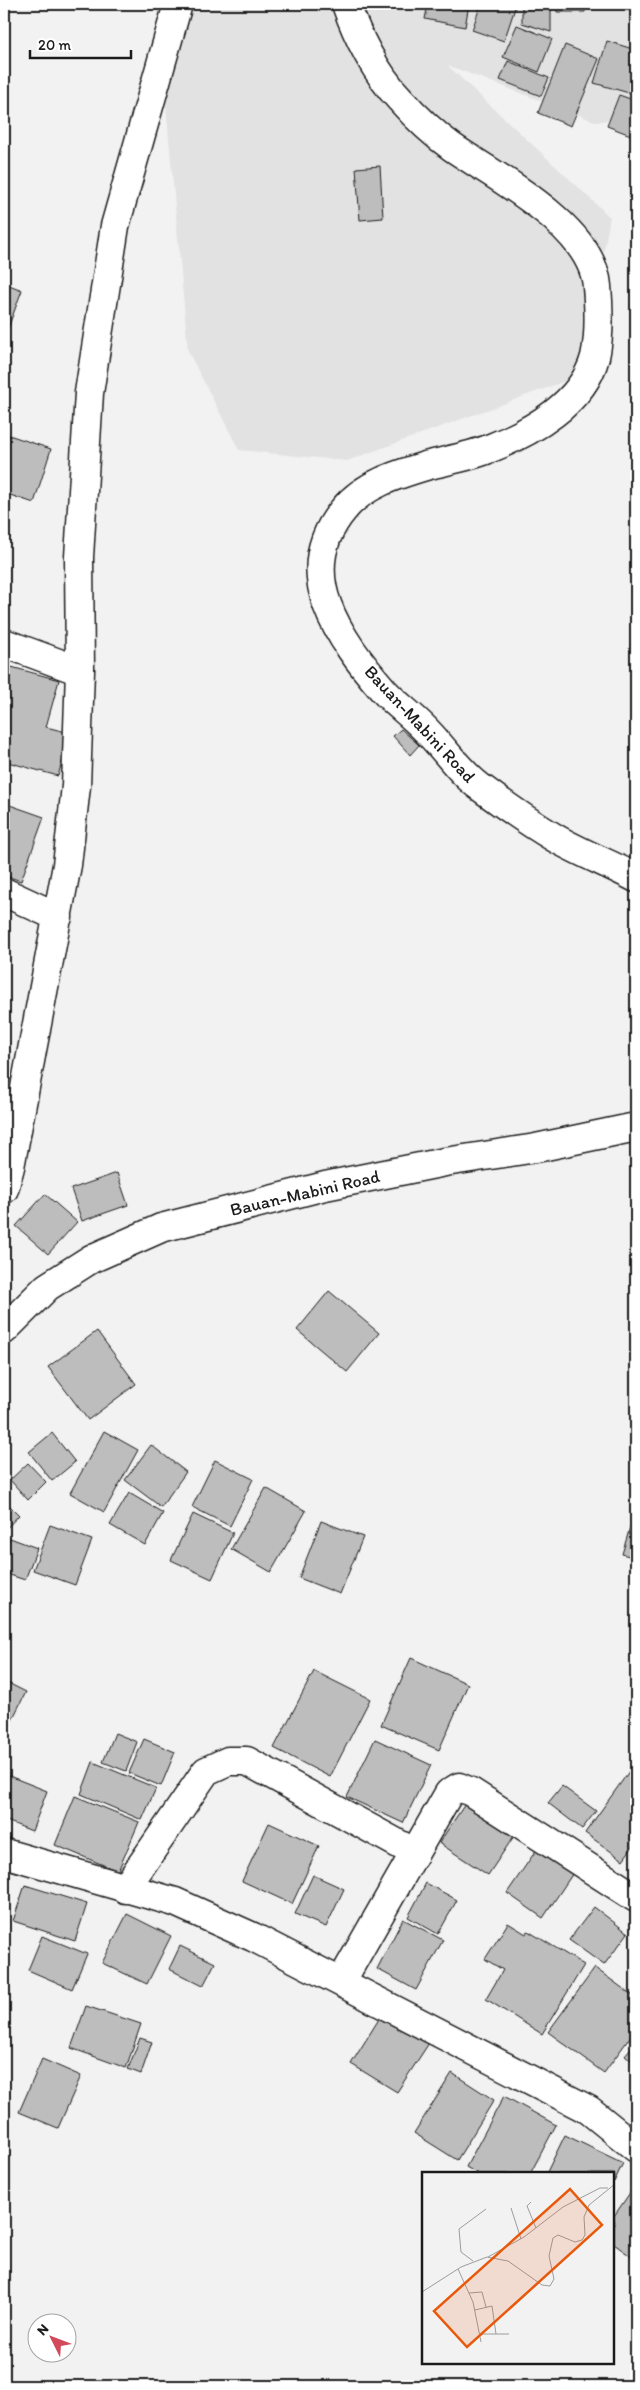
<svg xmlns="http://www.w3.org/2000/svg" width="640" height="2390" viewBox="0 0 640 2390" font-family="Itim,sans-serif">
<rect width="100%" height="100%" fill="#f2f2f2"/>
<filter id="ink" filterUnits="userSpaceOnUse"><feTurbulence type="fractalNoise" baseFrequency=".02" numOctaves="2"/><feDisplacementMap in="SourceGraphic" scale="10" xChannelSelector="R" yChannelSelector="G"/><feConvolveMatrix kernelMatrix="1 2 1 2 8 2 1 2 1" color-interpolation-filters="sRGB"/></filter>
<g filter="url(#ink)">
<path fill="#e2e2e2" d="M157,4H636V115L597,122L447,65L610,217L582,375L347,461L239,450L188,351Z"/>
<path fill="#bdbdbd" stroke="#1c1c1c" d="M428,4H469L465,27L425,19Z
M481,4L516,5L504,41L472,30Z
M522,4H551V32L522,23Z
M557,4H585V12H557Z
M517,25L552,39L539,72L503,57Z
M607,41L636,50V72L629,93L594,83Z
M565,45L599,59L571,126L538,113Z
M508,61L549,78L541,96L500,80Z
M636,82V95L633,94Z
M619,95L636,101V137L607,126Z
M380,166L383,218L360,220L356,168Z
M4,283L22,290L4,339Z
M9,435L51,449L34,503L4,493V450Z
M4,665L59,680L46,727L70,733L58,776L4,761Z
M401,729L419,745L410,755L393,736Z
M4,803L44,817L21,881L4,875Z
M117,1173L128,1205L82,1221L71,1189Z
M45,1194L77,1222L48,1254L16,1226Z
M329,1291L379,1333L347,1372L297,1330Z
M97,1331L136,1384L88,1420L48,1367Z
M104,1431L138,1450L104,1512L70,1493Z
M52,1433L75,1462L52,1481L29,1452Z
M151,1445L186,1472L161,1507L125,1480Z
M215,1460L253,1479L230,1526L192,1507Z
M28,1463L46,1482L28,1500L10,1480Z
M266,1488L306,1511L271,1572L231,1549Z
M129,1493L163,1513L145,1545L110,1525Z
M4,1500L19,1515L4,1531Z
M636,1507V1558L622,1554Z
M193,1514L233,1533L212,1579L171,1560Z
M321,1521L363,1537L340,1594L299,1578Z
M50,1525L92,1540L75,1585L33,1570Z
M10,1538L37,1548L25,1580L4,1573V1556Z
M411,1658L468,1684L439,1750L381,1725Z
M314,1671L370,1699L330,1777L274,1748Z
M4,1681L26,1692L10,1724L4,1721Z
M115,1733L137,1742L126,1771L103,1762Z
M144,1739L175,1752L161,1786L129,1773Z
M375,1739L431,1765L403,1823L347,1797Z
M93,1762L156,1788L142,1820L81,1794Z
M635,1763L636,1842L623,1860L585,1833Z
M4,1774L47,1791L32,1831L4,1820Z
M562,1786L596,1811L582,1829L548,1803Z
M75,1796L139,1822L118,1871L55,1845Z
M469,1798L518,1830L488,1875L439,1843Z
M269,1823L319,1846L292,1904L242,1881Z
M539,1846L575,1870L543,1918L507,1893Z
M313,1875L344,1889L326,1927L295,1914Z
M426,1883L457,1900L438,1934L408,1917Z
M25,1885L87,1904L75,1941L13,1921Z
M594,1907L628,1933L604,1965L569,1940Z
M127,1914L171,1936L147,1984L102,1963Z
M403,1919L443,1940L416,1990L377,1969Z
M508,1923L526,1934L528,1931L584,1965L542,2034L486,1999L503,1970L485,1959Z
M42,1936L87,1954L72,1989L28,1970Z
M180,1946L215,1963L203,1986L169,1969Z
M595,1968L636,1998V2029L604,2073L548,2032Z
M86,2006L141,2024L126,2068L71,2048Z
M384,2011L431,2040L397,2092L351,2064Z
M140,2038L152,2042L141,2074L128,2069Z
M636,2042V2064L625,2055Z
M42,2059L81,2076L58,2128L19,2112Z
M452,2073L494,2100L457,2160L414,2133Z
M504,2096L556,2125L530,2174H478L466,2167Z
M565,2135L623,2163L614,2182V2174H546Z
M636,2184V2260L614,2244V2216Z"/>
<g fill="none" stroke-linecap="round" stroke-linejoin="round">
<defs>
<path id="minor" d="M4,643L80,671
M4,892L58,917
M4,1189L10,1167L67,865L76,786L80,671L79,557L89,393L115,226L178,4
M4,1853L175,1902L253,1937L589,2110L636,2148
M125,1889L206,1771L228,1761H247L415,1853
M341,1982L449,1793L459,1787L471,1792L636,1898"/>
<path id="secondary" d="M346,4C357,36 376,74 400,99C415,116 434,134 452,147C497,178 592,226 597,286C599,309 600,335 595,357C583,403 531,432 491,448C472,456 449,460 429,465C399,474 364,484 344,509C290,573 340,640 384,691C396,704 410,714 422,726C442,745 458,771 480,787C504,805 530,823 555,838C581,853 610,864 636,878
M4,1330L47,1287L91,1259L161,1228L325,1186L445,1162L536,1148L636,1127"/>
</defs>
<use href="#minor" stroke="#1c1c1c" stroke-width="31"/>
<use href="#secondary" stroke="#1c1c1c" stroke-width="31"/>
<use href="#minor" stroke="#fff" stroke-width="28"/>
<use href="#secondary" stroke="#fff" stroke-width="28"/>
</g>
</g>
<g text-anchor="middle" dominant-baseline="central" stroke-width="4" stroke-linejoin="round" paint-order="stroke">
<g font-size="18" fill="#1c1c1c" stroke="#fff">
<text transform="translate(420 724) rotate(47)">Bauan-Mabini Road</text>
<text transform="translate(305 1193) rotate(-13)">Bauan-Mabini Road</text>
</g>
</g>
<g transform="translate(422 2172)">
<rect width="192" height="192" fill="#f2f2f2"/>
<path fill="none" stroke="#9c9c9c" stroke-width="1" d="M109,30L105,34L114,56M89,36L99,67M66,85L102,65L141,35L178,16H186M51,89L39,80L37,57L64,37M36,97L51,130L59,170M0,120L39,95L65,85L86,89L120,113L128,114L132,107L127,84L131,66L136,63L153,70L160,68L163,63L162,45L167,33L193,12M47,121L60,120L64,135M53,138L70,134L74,162M58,162H87"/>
<path fill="#e8590c" fill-opacity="0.15" stroke="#e8590c" stroke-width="2.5" d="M148,17L180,53L45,175L12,139Z"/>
<rect width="192" height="192" fill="none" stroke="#1c1c1c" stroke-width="2.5"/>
</g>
<rect width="640" height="2390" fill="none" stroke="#fff" stroke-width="20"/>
<rect x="10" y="10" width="620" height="2370" fill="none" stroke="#1c1c1c" stroke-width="2" filter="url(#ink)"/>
<g transform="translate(52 2338) rotate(312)"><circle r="24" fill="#ffffff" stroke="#a4a4a4"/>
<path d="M0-4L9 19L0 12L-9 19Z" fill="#d1495b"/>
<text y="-8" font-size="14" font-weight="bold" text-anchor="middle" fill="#1c1c1c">N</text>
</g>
<path d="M30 50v8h101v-8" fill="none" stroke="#1c1c1c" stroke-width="2.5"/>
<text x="38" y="50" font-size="15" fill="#1c1c1c" stroke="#ffffff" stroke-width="4" paint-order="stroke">20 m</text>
</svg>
